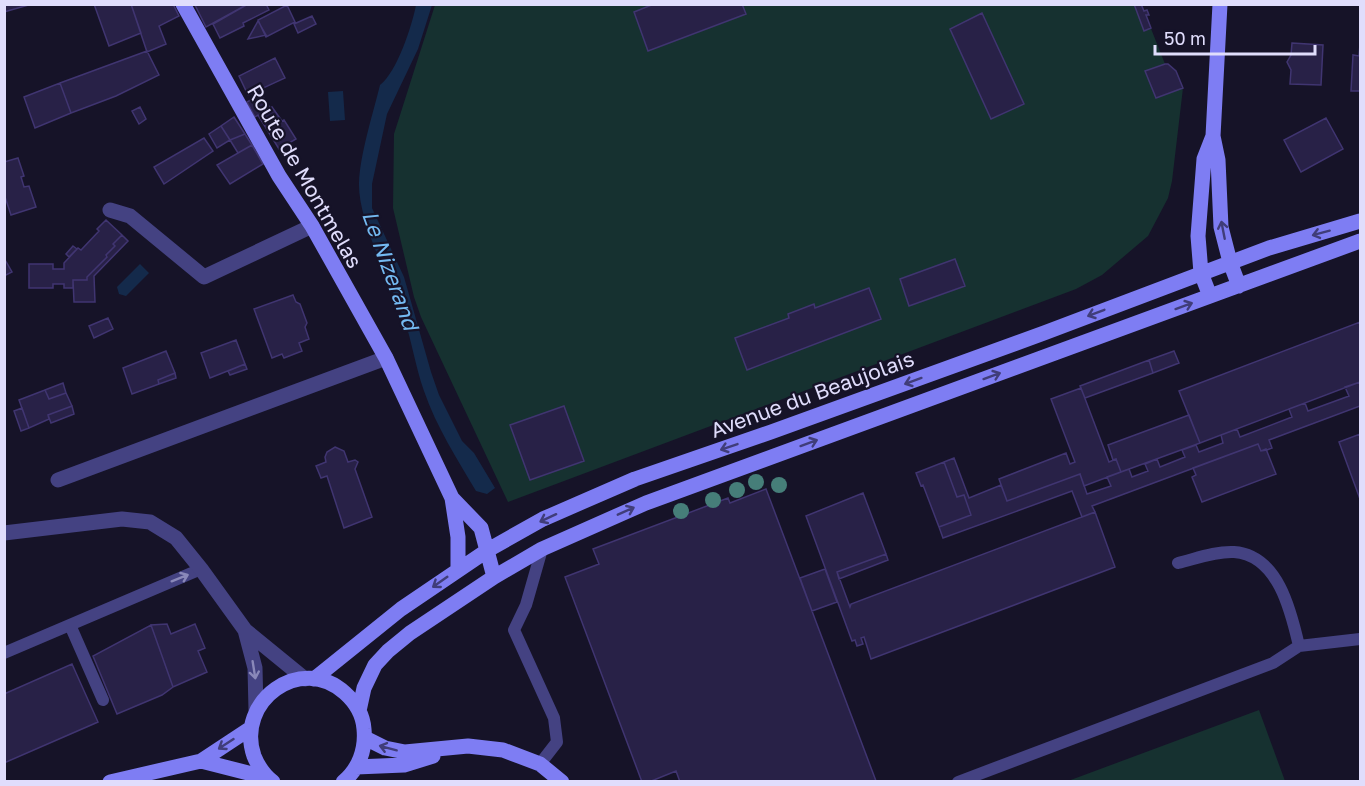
<svg xmlns="http://www.w3.org/2000/svg" width="1365" height="786" viewBox="0 0 1365 786" font-family="'Golos Text',sans-serif">
<rect width="100%" height="100%" fill="#161328"/>
<path fill="#163130" d="M435,5H1141L1144,11L1147,10L1149,15L1146,16L1165,64L1176,71L1183,88L1172,181L1168,198L1148,236L1102,275L1076,289L508,502L421,317L414,297L393,208L394,134Z
M1259,710L1285,781H1068Z"/>
<path fill="#142a4b" d="M416,5H432L418,49L387,114L372,184V208L404,277L431,372L439,395L462,441L474,453L495,488L487,494L476,491C457,459 436,426 424,391C415,366 412,340 403,316C389,279 358,221 359,183C360,154 373,114 380,85C397,72 412,26 416,5Z
M343,91L345,120L330,121L328,92Z
M140,264L149,273L126,296L119,294L117,287Z"/>
<path fill="#282147" stroke="#403571" stroke-width="1.5" d="M4,4H32L4,12Z
M94,4H131L141,33L109,46Z
M131,4H173L179,16L159,26L166,44L147,52Z
M197,4H248L206,27L195,5Z
M248,4H266L269,10L243,23L244,26L220,38L213,24Z
M654,4H742L746,14L648,51L634,12Z
M1134,4H1141L1144,11L1147,10L1149,15H1146L1151,28L1144,31Z
M287,5L295,22L266,37L258,20Z
M982,13L1024,104L991,119L950,29Z
M312,16L316,24L298,33L294,24Z
M258,21L266,35L248,39Z
M1292,43L1323,45L1321,85L1290,84L1291,70L1287,62L1291,55Z
M1360,44V91H1351L1353,55L1359,56Z
M147,51L159,75L116,96L71,113L60,83Z
M275,58L285,78L248,95L239,76Z
M1165,64H1168L1176,71L1183,88L1156,98L1145,71Z
M60,83L71,113L35,128L24,97Z
M261,94L270,108L272,107L282,121L284,120L296,139L279,149L258,115L255,117L247,102Z
M140,107L146,119L139,124L132,111Z
M234,117L245,134L230,140L221,126Z
M1326,118L1343,149L1301,172L1284,140Z
M221,126L230,140L217,148L209,134Z
M245,134L252,145L238,153L230,140Z
M204,138L213,151L164,184L154,167Z
M252,145L263,164L230,184L217,165Z
M18,158L24,176L21,177L24,187L29,186L36,207L11,215L4,194V162Z
M106,220L122,235L113,244L115,246L106,255L107,257L87,277V280H73V288H64V284H53V288H29V264H53V269H64V263L78,248L81,250L99,231L97,229Z
M122,235L128,241L94,276L95,302H74L73,280H87V277L107,257L106,255L115,246L113,244Z
M73,246L77,249L69,257L66,254Z
M4,258L12,272L4,276Z
M955,259L965,286L909,306L900,279Z
M869,288L881,319L747,370L735,338L789,318L788,314L814,304L815,308Z
M293,295L296,302L300,304L307,323L305,327L309,339L299,343L302,351L284,358L282,354L272,358L254,309Z
M108,318L113,329L94,338L89,326Z
M1360,322V382L1200,443L1179,391Z
M236,340L245,364L210,378L201,353Z
M166,351L175,373L158,380L159,384L132,394L123,368Z
M1174,351L1179,363L1153,373L1149,360Z
M1149,360L1153,373L1085,398L1080,386Z
M245,364L247,369L230,375L228,371Z
M175,373L176,378L159,384L158,380Z
M1360,382V406L1269,440L1272,448L1267,450L1261,451L1258,444L1092,506L1095,512L1082,517L1072,491L943,538L939,527L971,515L964,495L957,497L944,462L954,458L969,498L1001,485L1007,501L1080,474L1087,494L1111,486L1107,477L1129,469L1132,477L1148,471L1145,464L1157,459L1160,467L1185,457L1182,450L1196,445L1199,452L1223,443L1221,435L1237,429L1240,437L1292,417L1289,409L1305,403L1308,411L1349,396L1345,387Z
M63,383L66,393L49,399L45,390Z
M1081,388L1109,462L1116,459L1121,472L1084,486L1080,474L1007,501L999,479L1066,453L1070,464L1075,462L1051,399Z
M45,390L49,399L66,393L72,406L48,415L49,419L29,428L19,400Z
M72,406L74,414L51,423L48,415Z
M564,406L584,461L530,480L510,425Z
M22,408L29,428L21,431L14,411Z
M1189,415L1200,443L1121,472L1116,459L1113,460L1108,445Z
M1360,434V499L1339,442Z
M1258,444L1261,451L1266,449L1276,474L1202,502L1192,477L1196,475L1193,468Z
M335,447L344,451L348,462L355,460L358,462L355,469L372,517L344,528L327,476L321,478L316,466L326,462L325,457L327,452Z
M944,462L957,497L964,495L971,515L939,527L923,485L921,486L916,473Z
M766,489L876,781L680,782L676,771L649,782H642L565,577L599,564L593,549L728,498L730,503Z
M863,493L886,554L837,572L850,607L851,604L1095,512L1115,567L871,659L864,637L861,638L863,644L857,646L855,640L852,641L806,516Z
M886,554L888,560L839,579L837,572Z
M825,569L837,602L812,611L800,578Z
M167,624L171,634L195,624L205,648L198,651L207,672L173,687L151,625Z
M151,625L173,687L162,695L117,714L93,656Z
M72,664L98,722L4,763V694Z"/>
<g fill="none" stroke-linecap="round" stroke-linejoin="round">
<path stroke="#444282" stroke-width="12" d="M1178,563C1195,559 1215,551 1234,552C1278,555 1291,611 1299,646
M70,625L103,700
M4,653L201,569
M540,764L557,742L554,718L514,630L526,605L542,549
M958,782L1273,663L1299,646L1360,639"/>
<path stroke="#444282" stroke-width="15" d="M110,210L130,216L204,277L312,226
M58,480L386,358
M4,533L122,519L150,522L176,538L201,569L245,630L305,679
M245,630L255,668L256,710"/>
<path stroke="#7e7df3" stroke-width="15" d="M183,4L279,176L312,226L386,358L452,498L458,537V569
M1220,4L1213,136L1218,160L1221,227L1230,262L1239,286
M1210,296L1201,273L1198,236L1204,159L1213,136
M452,498L481,528L494,577
M314,679L401,609L488,550L543,519L635,479L771,432L1044,333L1269,248L1360,221
M359,711L364,688L375,665L388,651L410,633L494,577L542,549L646,503L1360,241
M365,738L385,748L405,752L468,746L503,750L540,764L562,782
M201,761L268,778
M356,767L404,765L433,756
M110,782L201,761L251,728
M273,782C264,775 258,766 254,756C235,701 301,653 345,693C355,702 363,715 364,729C366,749 359,769 343,782"/>
</g>
<g fill="#467e79">
<circle cx="756" cy="482" r="8"/>
<circle cx="779" cy="485" r="8"/>
<circle cx="737" cy="490" r="8"/>
<circle cx="713" cy="500" r="8"/>
<circle cx="681" cy="511" r="8"/>
</g>
<defs><path id="oneway-shaft" d="M-6 0H5M1.5-3L5.5 0L1.5 3" fill="none" stroke-width="1.6" stroke-linecap="round" stroke-linejoin="round" transform="scale(1.5)"/></defs>
<g stroke="#403d79">
<use href="#oneway-shaft" transform="translate(1223 230) rotate(-101)"/>
<use href="#oneway-shaft" transform="translate(1321 233) rotate(165)"/>
<use href="#oneway-shaft" transform="translate(1184 306) rotate(-20)"/>
<use href="#oneway-shaft" transform="translate(1096 313) rotate(159)"/>
<use href="#oneway-shaft" transform="translate(992 376) rotate(-20)"/>
<use href="#oneway-shaft" transform="translate(913 381) rotate(160)"/>
<use href="#oneway-shaft" transform="translate(809 443) rotate(-20)"/>
<use href="#oneway-shaft" transform="translate(729 447) rotate(161)"/>
<use href="#oneway-shaft" transform="translate(626 511) rotate(-24)"/>
<use href="#oneway-shaft" transform="translate(548 518) rotate(155)"/>
<use href="#oneway-shaft" transform="translate(440 582) rotate(145)"/>
<use href="#oneway-shaft" transform="translate(226 744) rotate(147)"/>
<use href="#oneway-shaft" transform="translate(388 748) rotate(-165)"/>
</g>
<g stroke="#8a88b9">
<use href="#oneway-shaft" transform="translate(180 578) rotate(-22)"/>
<use href="#oneway-shaft" transform="translate(254 670) rotate(81)"/>
</g>
<g text-anchor="middle" dominant-baseline="central" stroke-width="4.5" stroke-linejoin="round" paint-order="stroke">
<g font-size="21" fill="#e0ddfc" stroke="#161328">
<text transform="translate(305 176) rotate(60)">Route de Montmelas</text>
<text transform="translate(812 394) rotate(-20)">Avenue du Beaujolais</text>
</g>
<g font-size="22" font-style="italic" fill="#74baf2" stroke="#161328">
<text transform="translate(391 270) rotate(70)">Le Nizerand</text>
</g>
</g>
<rect width="1365" height="786" fill="none" stroke="#e0ddfc" stroke-width="12"/>
<path d="M1155 45v9h160v-9" fill="none" stroke="#e0ddfc" stroke-width="3"/>
<text x="1164" y="45" font-size="18" fill="#e0ddfc" stroke="#161328" stroke-width="4.5" paint-order="stroke">50 m</text>
</svg>
